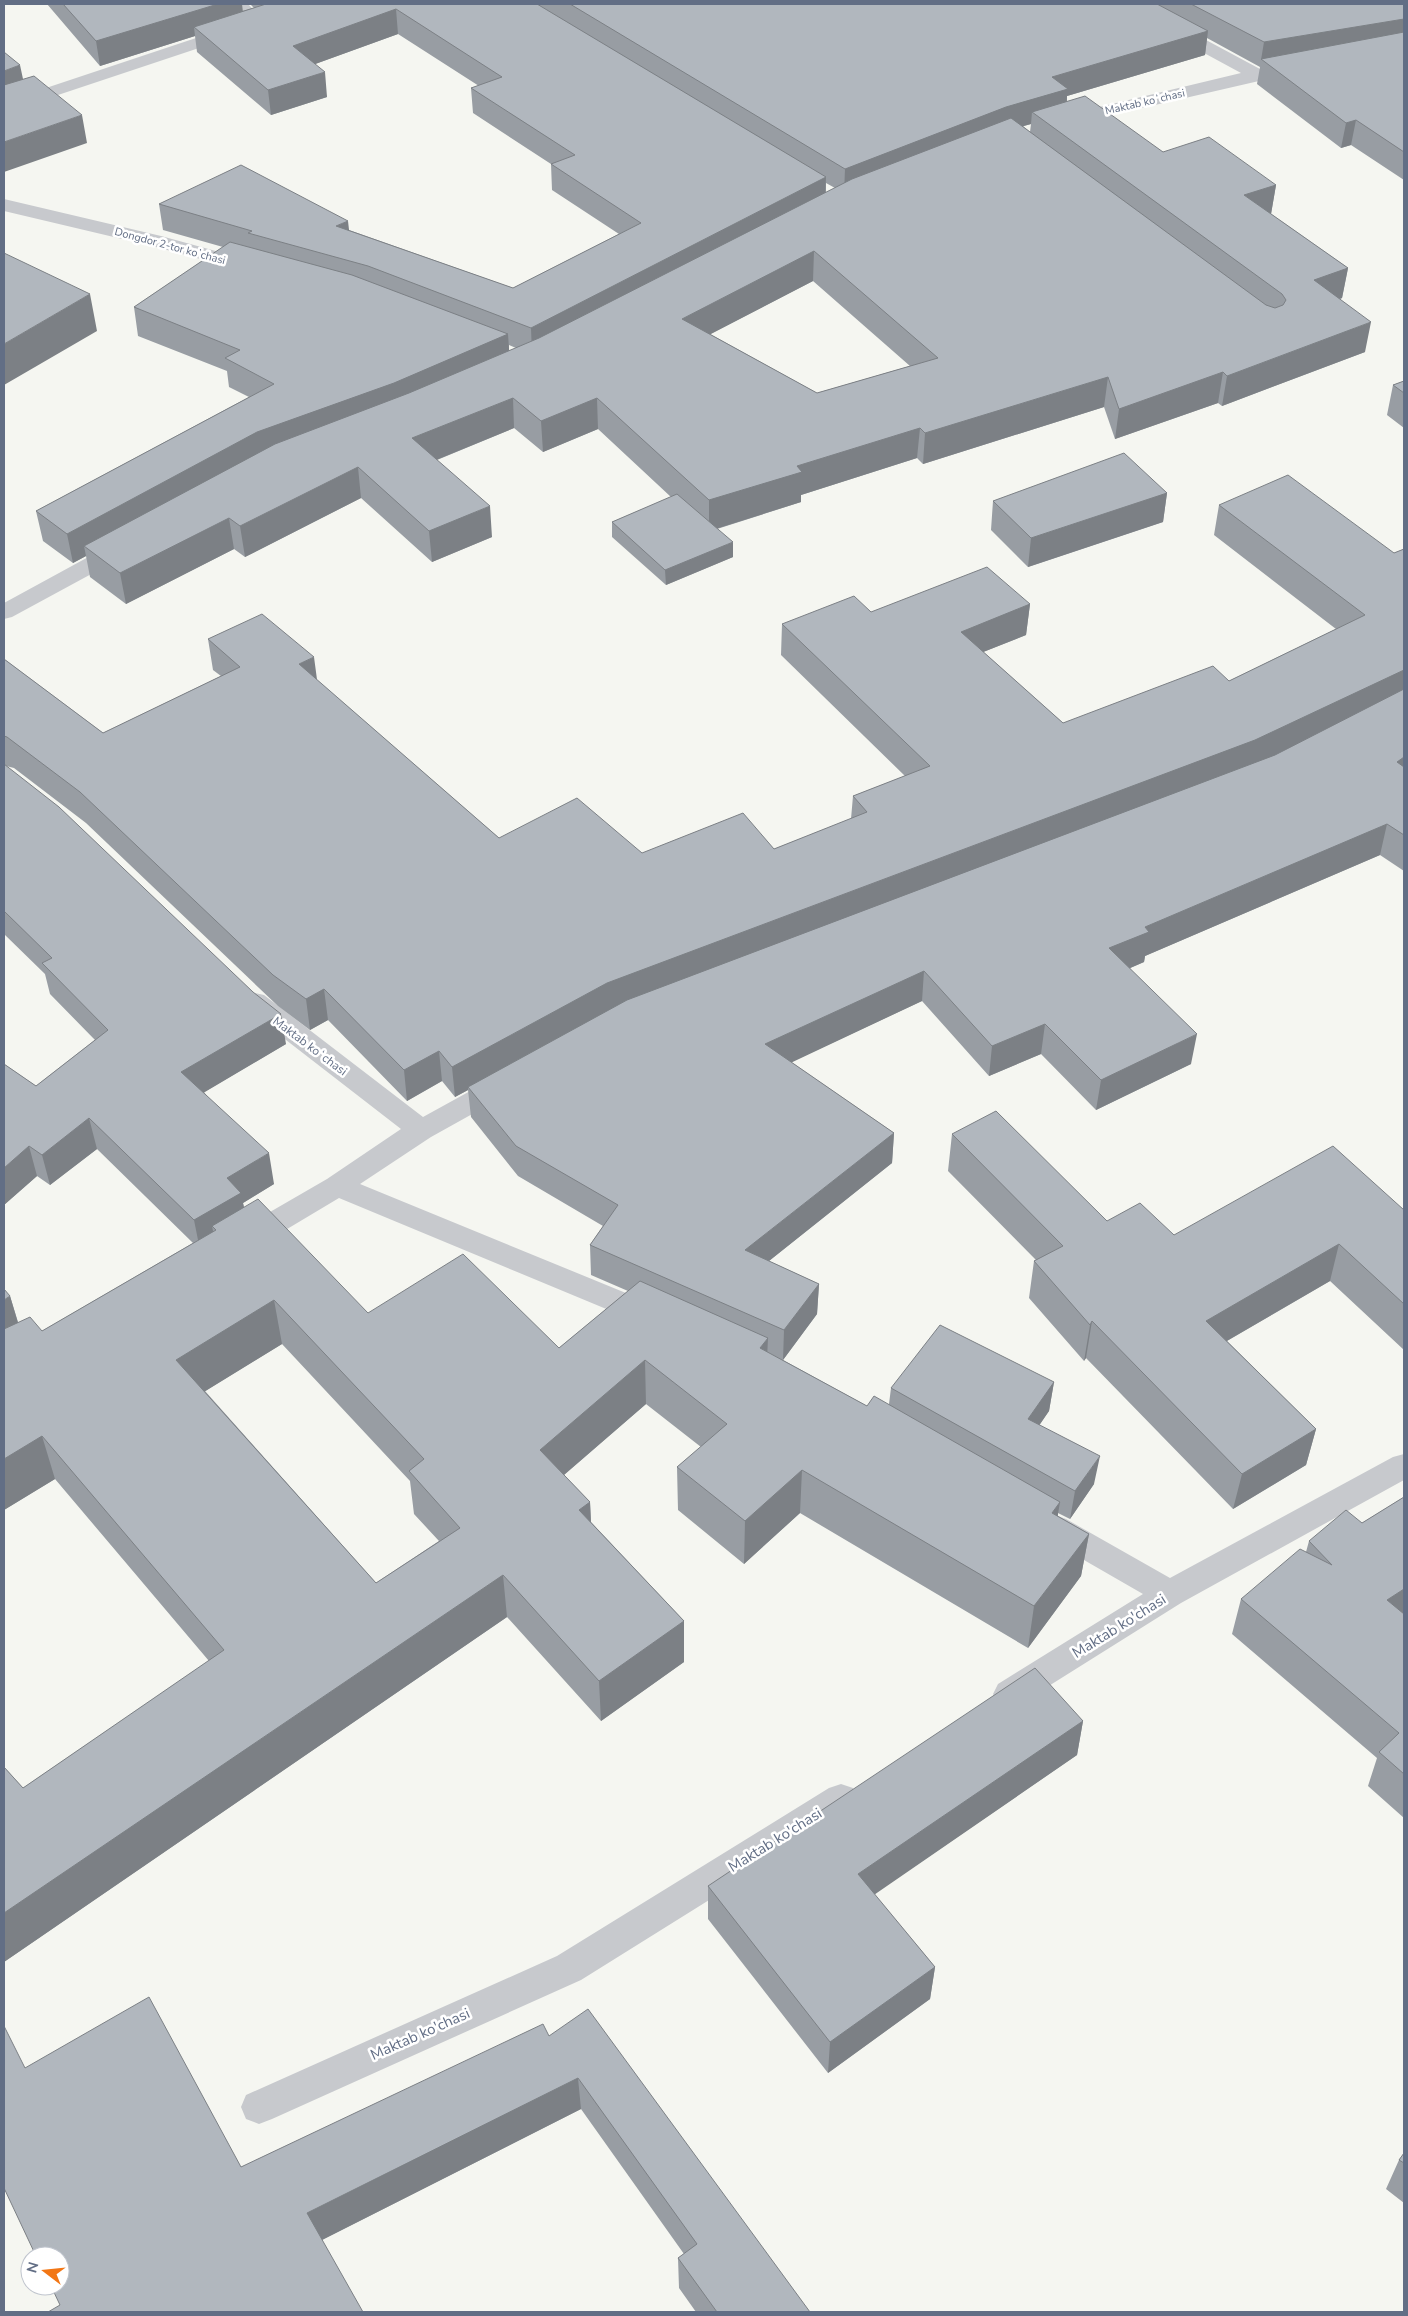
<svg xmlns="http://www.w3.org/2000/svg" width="1408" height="2316" viewBox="0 0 1408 2316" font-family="'Nunito Sans',sans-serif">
<rect width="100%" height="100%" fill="#f5f6f1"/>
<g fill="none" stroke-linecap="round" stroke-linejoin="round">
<path fill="#c7c9cd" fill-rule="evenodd" d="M231,4H248L266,23L263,27C249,30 237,15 231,4Z
M1119,4H1139L1260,69L1294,63L1300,64L1303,68L1300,72L1294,73L1068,125L1062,124L1059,120L1062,116L1241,73L1121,8Z
M232,26L238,27L241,31L238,35L4,113V102Z
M4,199L161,236L252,261L255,265L252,269L245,271L156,247L4,211Z
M122,541L130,543L133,548L130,553L12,617L4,619V603L114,543Z
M255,993L264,995L423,1117L492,1079L501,1076L510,1079L514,1086L510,1093L431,1137L360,1184L660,1307L664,1315L660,1323L650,1326L640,1323L339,1198L257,1247L247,1250L237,1247L233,1239L237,1231L327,1179L401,1129L246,1009L242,1002L246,995Z
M1404,1454V1480L1181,1603L1020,1704L1009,1708L998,1704L993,1694L998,1684L1143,1594L1044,1537L1040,1528L1044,1519L1055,1515L1066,1519L1170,1578L1393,1457Z
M841,1784L853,1788L858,1799L853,1810L581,1980L272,2119L259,2124L246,2119L241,2107L246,2095L557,1956L829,1788Z"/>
</g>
<path fill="#989da3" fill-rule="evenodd" d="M47,4H242V11L254,8L250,4H1404V180L1351,145L1341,148L1257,84L1260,67L1207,38L1205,55L1067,96V101L1163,152L1276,185L1271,214L1348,268L1342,298L1340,299L1365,352L1222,406L1218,403L1115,439L1104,407L923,464L917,458L801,495V502L717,529L733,557L666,585L612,537V522L671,497L598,429L543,452L514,428L437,460L492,537L432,562L361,498L245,557L234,549L126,604L90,577L86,556L73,563L43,541L36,511L249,397L229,387L227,371L138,336L134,307L223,247L163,230L159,204L349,230L513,288L619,234L552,190L551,164L473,113L471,88L479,86L398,34L315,64L327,97L271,115L197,52L195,36L100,66ZM1031,124L1030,132L1023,126ZM826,183L835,188L826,193ZM813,281L910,366L817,393L710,334ZM509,345L516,348L509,351Z
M1404,381V428L1387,415L1393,385Z
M1167,493L1163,522L1028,567L991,530L993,501Z
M1219,505L1394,553L1404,549V871L1380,855L1145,956L1144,962L1130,968L1191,1064L1096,1110L1041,1054L989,1076L922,1001L791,1062L894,1133L892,1163L769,1261L819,1284L817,1314L783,1360L867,1406L889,1404L891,1388L1054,1382L1049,1411L1039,1425L1094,1484L1070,1519L1058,1513V1516L1089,1534L1081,1576L1028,1648L800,1513L744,1564L678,1510L677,1467L701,1447L646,1404L564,1475L590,1502L591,1522L684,1621V1662L601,1721L507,1617L4,1962V1767L23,1788L209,1661L55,1479L4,1510L10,1296L18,1322L42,1331L193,1243L97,1149L50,1185L37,1176L4,1205V1064L36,1086L95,1040L50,994L45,974L4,934V659L103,733L221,676L213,670L208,639L318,681L499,838L642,853L774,849L851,819L853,796L905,776L781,655L782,624L871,612L1030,604L1026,635L983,652L1063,723L1229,681L1336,629L1214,535ZM6,766L14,768L86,823L278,1006L310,1030L328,1020L407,1101L442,1081L455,1097L468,1090L471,1117L518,1176L603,1226L590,1245L591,1275L628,1291L559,1348L368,1313L244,1207L243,1203L274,1184L204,1092L286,1044ZM282,1344L410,1481L414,1514L439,1541L376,1583L205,1391Z
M952,1134L1107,1221L1174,1235L1404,1210V1350L1330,1281L1227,1341L1316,1429L1306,1465L1233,1509L1086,1358L1084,1361L1029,1298L1034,1261L1036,1260L948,1171Z
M1404,1497V1818L1368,1786L1377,1758L1232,1634L1241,1599L1306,1552L1309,1541L1362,1523Z
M1083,1721L1077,1755L874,1894L935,1967L930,1999L828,2073L708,1919V1886Z
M549,2036L810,2312H696L679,2288L678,2258L684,2254L581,2109L322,2240L60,2305L25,2068L241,2167Z
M1404,2153V2203L1386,2189L1399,2160Z"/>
<path fill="#7c8085" d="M218,4H242L244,21L194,27L195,36L100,66L96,41Z
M396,9L398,34L296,71L293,46Z
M1404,19V43L1261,60L1264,42Z
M1208,31L1205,55L1067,96L1066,114L1032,112L1031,124L1003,132L844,194L845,169L1052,77Z
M20,65L26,93L4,100V71Z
M325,72L327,97L271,115L268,90Z
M82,115L87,143L4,172V142Z
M1356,120L1351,145L1341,148L1346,123Z
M826,177L825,203L532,354L531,328Z
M1276,185L1271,214L1244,195Z
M348,221L351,247L336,226Z
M814,251L813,281L682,349V319Z
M1348,268L1342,298L1308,310L1314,280Z
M90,294L97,331L4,385V344Z
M1371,322L1365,352L1222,406L1227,376Z
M508,334L510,363L84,546L86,556L73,563L67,534L257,432Z
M1223,372L1218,403L1115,439L1119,409Z
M1108,377L1104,407L923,464L925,433Z
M513,398L514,428L414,469L412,438Z
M597,398L598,429L543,452L541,421Z
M920,428L917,458L801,495V502L709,531V500L797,466Z
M358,467L361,498L245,557L240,526Z
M1167,493L1163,522L1028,567L1031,538Z
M490,506L492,537L432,562L429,531Z
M229,518L234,549L126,604L120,573Z
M733,542V557L666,585L665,570Z
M1030,604L1026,635L958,662L961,632Z
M314,657L318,687L299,664Z
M1404,670V697L1249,770L468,1087V1090L455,1097L452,1067L607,983Z
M1404,757V782L1397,762Z
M1387,824L1380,855L1145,956L1144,962L1105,979L1109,948L1145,927Z
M924,971L922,1001L765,1075V1044Z
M324,989L328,1020L310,1030L306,999Z
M281,1014L286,1044L188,1102L181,1072Z
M1045,1024L1041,1054L989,1076L992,1046Z
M1197,1034L1191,1064L1096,1110L1101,1080Z
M439,1051L442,1081L407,1101L404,1070Z
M89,1118L97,1149L50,1185L42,1155Z
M894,1133L892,1163L745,1280V1250Z
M29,1146L37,1176L4,1205V1168Z
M269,1153L274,1184L243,1203L247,1223L216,1230L212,1226L215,1241L200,1250L194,1220L227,1178Z
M1339,1244L1330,1281L1199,1357L1206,1321Z
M819,1284L817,1314L783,1360L784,1330Z
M10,1296L23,1340L4,1351V1300Z
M274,1300L282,1344L186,1403L176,1360Z
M1092,1321L1086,1358L1084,1361L1090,1325Z
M768,1338L766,1381L760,1348Z
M645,1360L646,1404L543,1493L540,1450Z
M1054,1382L1049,1411L1024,1448L1028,1419Z
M1316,1429L1306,1465L1233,1509L1242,1474Z
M42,1436L55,1479L4,1510V1459Z
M1100,1456L1094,1484L1070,1519L1075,1491Z
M802,1470L800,1513L744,1564L745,1521Z
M590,1502L592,1545L579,1510Z
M1060,1502L1053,1544L1052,1513Z
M1089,1534L1081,1576L1028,1648L1034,1606Z
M503,1575L507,1617L4,1962V1913Z
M1404,1589V1616L1387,1600Z
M684,1621V1662L601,1721L599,1681Z
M1083,1721L1077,1755L855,1908L858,1874Z
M935,1967L930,1999L828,2073L830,2042Z
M578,2078L581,2109L316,2243L307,2213Z"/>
<path fill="#b1b7be" stroke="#7c8085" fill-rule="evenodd" d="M63,4H218L96,41Z
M266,4H537L826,177L531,328L368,266L248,233L252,231L159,204L241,165L348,221L336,226L513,288L641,223L551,164L575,155L471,88L502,77L396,9L293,46L325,72L268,90L194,27Z
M570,4H1157L1208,31L1052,77L1068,89L1006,107L845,169Z
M1191,4H1404V19L1264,42Z
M1404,32V152L1356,120L1346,123L1261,59Z
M4,52L20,65L4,71Z
M34,76L82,115L4,142V85Z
M1085,96L1163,152L1209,137L1276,185L1244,195L1348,268L1314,280L1371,322L1227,376L1223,372L1119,409L1108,377L925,433L920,428L797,466L802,472L709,500L597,398L541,421L513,398L412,438L490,506L429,531L358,467L240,526L229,518L120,573L84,546L275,444L409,393L539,338L852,179L1011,118L1266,305L1275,308L1283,305L1286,300L1282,294L1032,112ZM814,251L938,358L817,393L682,319Z
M230,242L352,275L508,334L394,383L257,432L67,534L36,511L274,384L225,358L240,350L134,307Z
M4,253L90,294L4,344Z
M1404,381V393L1393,385Z
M1124,453L1167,493L1031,538L993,501Z
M1288,475L1394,553L1404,549V670L1255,740L607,983L452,1067L439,1051L404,1070L324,989L306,999L273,975L80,792L7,737L4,736V659L103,733L240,667L208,639L262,614L314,657L299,664L499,838L577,798L642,853L743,813L774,849L867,812L853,796L930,766L782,624L854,596L871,612L987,567L1030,604L961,632L1063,723L1213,666L1229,681L1365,615L1219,505Z
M677,494L733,542L665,570L612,522Z
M1404,689V757L1397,762L1404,767V835L1387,824L1145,927L1149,932L1109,948L1197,1034L1101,1080L1045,1024L992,1046L924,971L765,1044L894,1133L745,1250L819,1284L784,1330L590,1245L618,1205L516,1146L468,1087L627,1000L1275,755Z
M4,764L59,807L253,992L281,1014L181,1072L269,1153L227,1178L241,1193L194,1220L89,1118L42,1155L29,1146L4,1168V1064L36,1086L108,1030L42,963L52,958L4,911Z
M996,1111L1107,1221L1140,1203L1174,1235L1333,1146L1404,1210V1304L1339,1244L1206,1321L1316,1429L1242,1474L1092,1321L1090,1325L1034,1261L1063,1246L952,1134Z
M258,1199L368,1313L463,1254L559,1348L640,1281L768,1338L760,1348L867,1406L874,1396L1060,1502L1052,1513L1089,1534L1034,1606L802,1470L745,1521L677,1467L727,1424L645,1360L540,1450L590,1502L579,1510L684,1621L599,1681L503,1575L4,1913V1767L23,1788L224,1650L42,1436L4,1459V1329L30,1317L42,1331L216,1230L212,1226ZM274,1300L424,1459L409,1471L460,1528L376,1583L176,1360Z
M4,1289L10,1296L4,1300Z
M940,1325L1054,1382L1028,1419L1100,1456L1075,1491L891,1388Z
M1404,1497V1589L1387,1600L1404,1614V1774L1379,1752L1399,1733L1241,1599L1300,1549L1332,1565L1309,1541L1346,1510L1362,1523Z
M1035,1668L1083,1721L858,1874L935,1967L830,2042L708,1886Z
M149,1997L241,2167L543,2024L549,2036L588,2009L810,2312H717L678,2258L697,2244L578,2078L307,2213L363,2312H48L60,2305L51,2286H60V2256H36L4,2188V2026L25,2068Z
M1404,2153V2163L1399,2160Z"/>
<g text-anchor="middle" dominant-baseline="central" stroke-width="5" stroke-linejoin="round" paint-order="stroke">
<g font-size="11" fill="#626e85" stroke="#fff">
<text transform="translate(1145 102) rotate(-13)">Maktab koʻchasi</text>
<text transform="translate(170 246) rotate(15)">Dongdor 2-tor koʼchasi</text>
</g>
<g font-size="12" fill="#626e85" stroke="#fff">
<text transform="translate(310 1046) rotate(37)">Maktab koʻchasi</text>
</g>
<g font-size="15" fill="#626e85" stroke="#fff">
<text transform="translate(1119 1626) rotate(-32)">Maktab ko'chasi</text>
<text transform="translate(775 1840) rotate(-32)">Maktab ko'chasi</text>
<text transform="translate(420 2034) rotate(-24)">Maktab ko'chasi</text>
</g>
</g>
<rect width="1408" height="2316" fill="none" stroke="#626e85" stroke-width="10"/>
<g transform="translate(45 2271) rotate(286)"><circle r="24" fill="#ffffff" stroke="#c0c5ce"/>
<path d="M0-4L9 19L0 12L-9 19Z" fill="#f27615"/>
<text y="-8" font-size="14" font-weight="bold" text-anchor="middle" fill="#626e85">N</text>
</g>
</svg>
